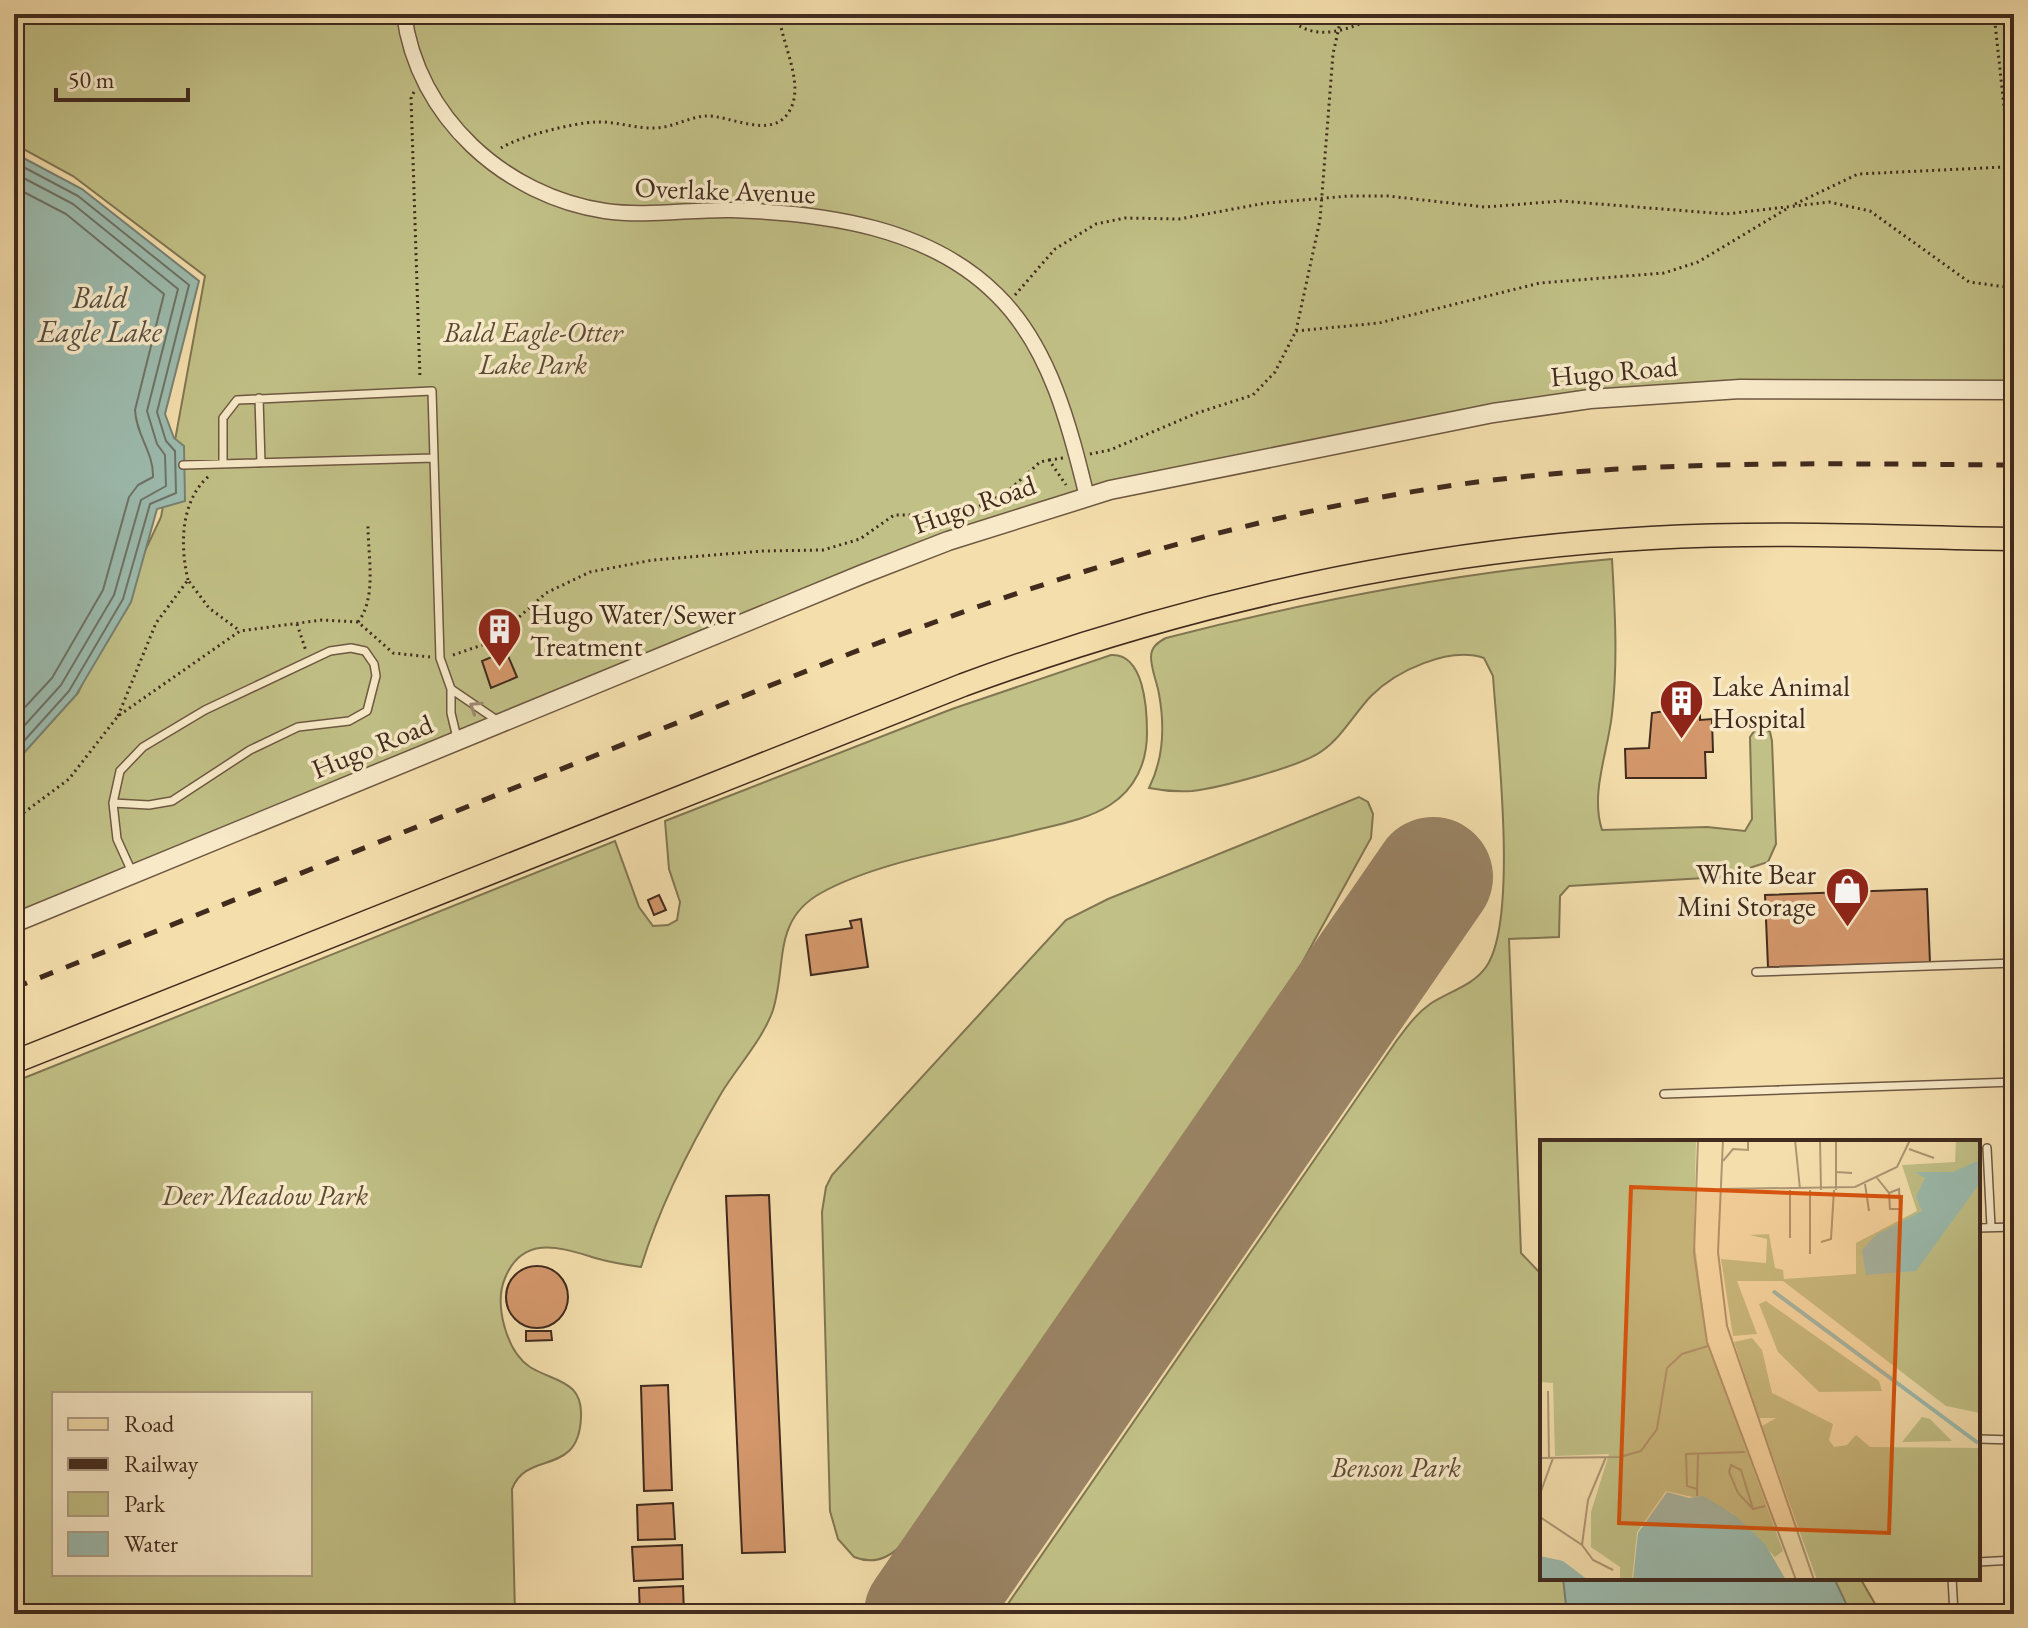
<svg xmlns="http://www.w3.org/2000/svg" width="2028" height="1628" viewBox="0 0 2028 1628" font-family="'EB Garamond',serif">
<rect width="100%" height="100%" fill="#f4deac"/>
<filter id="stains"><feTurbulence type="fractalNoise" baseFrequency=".0025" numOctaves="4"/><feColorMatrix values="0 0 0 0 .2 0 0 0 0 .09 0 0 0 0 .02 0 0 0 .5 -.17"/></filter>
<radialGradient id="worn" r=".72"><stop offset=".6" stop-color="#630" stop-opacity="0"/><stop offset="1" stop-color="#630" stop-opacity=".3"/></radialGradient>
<path fill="#c1c086" stroke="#817652" stroke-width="2" fill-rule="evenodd" d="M14,14H2014V385L1590,399L1064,503L14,923V763L78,693L161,517L205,276L73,176L14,144Z
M1612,559C1615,611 1618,663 1612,714C1608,752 1590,793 1602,830L1707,827L1745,831L1752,819L1750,737L1755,730L1763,728L1770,732L1772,741L1776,844L1768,862L1722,877L1569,886L1560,896L1559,937L1509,939L1521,1253L1542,1275V1578H1860L1881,1614H1001L1397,1040C1407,1027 1416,1014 1430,1004C1447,992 1473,986 1486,967C1519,920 1497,738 1493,676L1484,658C1449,646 1396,671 1371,696C1354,714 1342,737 1322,751C1302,766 1219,788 1192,791C1177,792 1164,791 1149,788C1164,758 1165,727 1159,694C1157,682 1151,669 1151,657C1151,647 1158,642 1166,638C1313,600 1461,572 1612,559Z
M1111,655C1144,653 1147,708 1147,733C1147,763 1135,789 1110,805C1088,819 1061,824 1036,830C971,847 878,861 821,893C772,920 787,965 773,1010C763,1039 738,1066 722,1092C689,1148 660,1205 641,1267C627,1265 613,1263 599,1259C564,1249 524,1232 505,1278C494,1304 506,1351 530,1367C554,1382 583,1380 581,1417C579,1478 527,1449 512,1489L515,1614H14V1082L615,841L639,907L653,926L668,925L677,920L680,902L669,869L665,821L952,709ZM310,1394V1574H54V1394Z
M1359,797L1368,802L1373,814L1371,838L1302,963L911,1535C896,1553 879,1567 854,1557L838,1539L830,1511L822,1212L826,1187L832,1175L1066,920L1108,899Z"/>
<path fill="#9cbbae" stroke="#788174" stroke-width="2" d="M14,153L82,189L199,281L165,414L174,438L184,446L185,501L157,509L131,602L76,695L14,764Z
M1563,1578H1834L1851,1614H1567Z"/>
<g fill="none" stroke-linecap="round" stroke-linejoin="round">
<path stroke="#6e7366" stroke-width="2" d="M14,162L78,196L189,285L157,412L166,441L175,451L176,493L150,504L123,599L69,691L14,752
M14,173L73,204L178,289L147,411L157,444L165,455L166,486L141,500L114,595L61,685L14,737
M14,187L66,214L164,294L135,410C136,435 154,453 153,477L138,485L129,497L103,590L52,678L14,719"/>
<path stroke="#9a8465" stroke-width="120" d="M924,1614L1433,877"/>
</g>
<path fill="#d3976b" stroke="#412b1e" stroke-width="2" d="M506,651L517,677L491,688L482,661Z
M1684,708V712H1700V720L1712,719L1713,752H1705L1706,778H1626L1625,749L1649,748L1652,713Z
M1927,889L1930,963L1768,967L1765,895Z
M659,895L666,910L654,915L648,900Z
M861,919L868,967L811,975L806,935L852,928L850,921Z
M769,1195L785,1552L742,1553L726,1196Z
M506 1297a31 31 0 1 1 62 0a31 31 0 1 1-62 0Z
M526,1331H551L552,1340L526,1341Z
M668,1385L672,1490L644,1491L641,1386Z
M673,1503L675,1539L638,1540L637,1505Z
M682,1545L683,1579L634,1581L632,1547Z
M683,1586L684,1614H640L639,1588Z"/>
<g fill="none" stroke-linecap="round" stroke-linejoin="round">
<defs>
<path id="service" d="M259,398L261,463
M223,464V418L237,400L432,391L440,658L451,689L498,721
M183,465L434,458
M451,689V713L457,738
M113,803L120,771L143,747L205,710L330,651L351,648L365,651L374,664L376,676L367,711L349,721L298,727L250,750L172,801L149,805L113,803L117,839L132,872
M1756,972L2014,963
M1664,1094L2014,1082
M1987,1148L1991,1227
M1978,1228L2014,1227
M1978,1439L2014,1440
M1978,1562L2014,1560
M1952,1578L1954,1614"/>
<path id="minor" d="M404,14C417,117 505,196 605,211C647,217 691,209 732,210C825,213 929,227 997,295C1050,347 1070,427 1087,497"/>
<path id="tertiary" d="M14,923L863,574L948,541L1110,490L1493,413L1590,399L1740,389L2014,390"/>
<path id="primary" d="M14,1062L963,685C1184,604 1416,551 1651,538C1772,531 1893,537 2014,539"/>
</defs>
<use href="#service" stroke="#6e5842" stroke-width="10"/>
<use href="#minor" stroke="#6e5842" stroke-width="17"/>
<use href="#tertiary" stroke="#6e5842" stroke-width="21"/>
<use href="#primary" stroke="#412b1e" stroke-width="25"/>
<path stroke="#412b1e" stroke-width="3" stroke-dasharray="2 4" stroke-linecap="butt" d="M1027,14L1075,20L1118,14
M1286,14C1313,47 1351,28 1383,14
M1994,14L2014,199
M414,92L411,97L420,379
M501,148C520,136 573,123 596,122C616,121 636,129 656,128C673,127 688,118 704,116C729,114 773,142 790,110C805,83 781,43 779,14
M1795,204L1858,174L2005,167L2014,173
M1015,295L1055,249L1096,224L1125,218L1179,219L1266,203L1349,196H1388L1485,207L1561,201L1726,214L1829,202L1870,211L1969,282L2014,288
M1296,331L1379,323L1540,283L1664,273L1698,262L1788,208
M1090,454L1110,450L1197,413L1253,395L1275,372L1296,331L1320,220L1333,54L1342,14
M1049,460L1063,458
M188,580C180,546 180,501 209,476
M358,622C377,598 368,556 368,526
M297,624L306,651
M453,655L491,642L546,593L590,572L653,560L763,551L823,550L860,539L894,515H952L978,507L1006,493L1040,462L1049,460L1066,485
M118,716L156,623L188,580L209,608L240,631
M14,820L69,779L118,716L240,631L322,620L358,622L393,653L430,657"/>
<use href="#service" stroke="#f8eac9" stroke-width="7"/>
<use href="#minor" stroke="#f8eac9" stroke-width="14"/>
<use href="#tertiary" stroke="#f8eac9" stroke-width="18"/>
<use href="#primary" stroke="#f4deac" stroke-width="22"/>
<path stroke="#412b1e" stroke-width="5" stroke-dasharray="14 14" stroke-linecap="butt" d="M14,988L849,654C1053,576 1259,511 1477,482C1655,459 1835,464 2014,465"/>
</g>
<defs><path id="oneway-chevron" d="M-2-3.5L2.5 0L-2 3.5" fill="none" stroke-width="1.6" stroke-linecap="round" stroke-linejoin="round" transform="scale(2)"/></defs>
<use stroke="#9c8a74" href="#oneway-chevron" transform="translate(475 707) rotate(-147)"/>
<defs>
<symbol id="building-pin" viewBox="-11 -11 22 30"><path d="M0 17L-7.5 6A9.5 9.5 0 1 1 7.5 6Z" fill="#8f2418" stroke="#f8eac9"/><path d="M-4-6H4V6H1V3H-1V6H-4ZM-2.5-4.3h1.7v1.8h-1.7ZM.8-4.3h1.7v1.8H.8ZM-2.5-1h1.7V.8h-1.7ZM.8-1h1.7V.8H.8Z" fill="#fff"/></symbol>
<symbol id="shop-pin" viewBox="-11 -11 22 30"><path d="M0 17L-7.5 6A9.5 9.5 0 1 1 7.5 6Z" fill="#8f2418" stroke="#f8eac9"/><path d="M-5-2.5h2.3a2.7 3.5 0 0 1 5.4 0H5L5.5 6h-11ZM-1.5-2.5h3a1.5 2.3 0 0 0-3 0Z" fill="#fff"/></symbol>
</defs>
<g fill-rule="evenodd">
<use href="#building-pin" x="474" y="604" width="51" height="69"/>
<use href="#building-pin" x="1656" y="676" width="51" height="69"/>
<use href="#shop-pin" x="1822" y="864" width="51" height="69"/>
</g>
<g text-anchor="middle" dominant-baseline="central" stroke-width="7" stroke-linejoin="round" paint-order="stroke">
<g font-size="28" fill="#412b1e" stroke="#f8eac9">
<text transform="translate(725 190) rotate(2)">Overlake Avenue</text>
<text transform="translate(1614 371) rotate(-5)">Hugo Road</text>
<text transform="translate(974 504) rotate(-19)">Hugo Road</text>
<text transform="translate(372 746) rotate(-22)">Hugo Road</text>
</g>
<g font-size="28" font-style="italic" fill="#5b4933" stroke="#f8eac9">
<text x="533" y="332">Bald Eagle-Otter<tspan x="533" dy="32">Lake Park</tspan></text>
<text x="265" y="1195">Deer Meadow Park</text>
<text x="1396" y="1467">Benson Park</text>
</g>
<g font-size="28" fill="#412b1e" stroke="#f8eac9" text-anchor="start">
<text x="530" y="614">Hugo Water/Sewer<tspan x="530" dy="32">Treatment</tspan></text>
<text x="1712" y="686">Lake Animal<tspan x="1712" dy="32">Hospital</tspan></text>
<text x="1816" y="874" text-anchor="end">White Bear<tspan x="1816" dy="32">Mini Storage</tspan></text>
</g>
<g font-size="30" font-style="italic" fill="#584f42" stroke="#f8eac9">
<text x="100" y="297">Bald<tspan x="100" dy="34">Eagle Lake</tspan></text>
</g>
</g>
<g transform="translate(1540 1140)">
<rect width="440" height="440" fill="#f4deac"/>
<path d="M0,0H156L154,97L167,202L243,411L235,417L194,374L166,360L126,351L97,392L92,440H80V427L51,407V372L69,314L15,316L13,243L0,242ZM416,0H440V273L406,266L243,141H197L217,194L193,196L181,119L226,123L227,99L210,95L229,94L235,128L243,130L244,139L316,134V103L377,71L362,25L415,22ZM226,161L339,241L342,251L279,252L238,212L219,164ZM212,198L222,210L232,253L293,284L289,300L294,307L307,305L316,295L330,307L440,308V440H277L222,286L236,278H219L194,202ZM382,277L390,279L412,301L362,302Z" fill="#c1c086"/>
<path d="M440,20V43L376,131L326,135L322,110L336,95L382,71L376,57L385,38L375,32H413ZM127,352L149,358L163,356L195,375L225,404L246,440H93L98,393ZM0,416L23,421L48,440H0Z" fill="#9cbbae"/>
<path fill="none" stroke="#9cbbae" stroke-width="4" d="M233,151L438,303"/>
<path fill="none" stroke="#ac9673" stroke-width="2" d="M158,0L154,113L167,202L256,440M183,0L178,112L187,186L274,440M255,0L260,49M280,0L281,50M296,0V32M369,9L394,18M183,21L193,9L208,10V0M337,38L349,53L350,69H360L359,49L349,53M325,44L329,71M180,49L315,47L357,27L370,0M250,50V98M296,50V32L312,33M281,102L291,99L294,50M270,114V50M8,251L9,318M0,318L80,317L101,311L117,289L127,228L142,214L168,206M157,349L147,346L146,314L205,312M0,354L13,318M157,356L158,314M213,369L198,353L189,332L191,325L201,330L213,369L225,366M0,377L42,405L53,420L73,430M42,405L48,360L66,317"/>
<path fill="#d7540e" fill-opacity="0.15" stroke="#d7540e" stroke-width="4" d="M91,47L361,57L349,393L79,383Z"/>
<rect width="440" height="440" fill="none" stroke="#412b1e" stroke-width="4"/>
</g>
<rect width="2028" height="1628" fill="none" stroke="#f4deac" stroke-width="48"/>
<rect x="16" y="16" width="1996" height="1596" fill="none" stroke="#412b1e" stroke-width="4"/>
<rect x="24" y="24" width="1980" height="1580" fill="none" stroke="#412b1e" stroke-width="2"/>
<rect x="52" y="1392" width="260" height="184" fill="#f8eac9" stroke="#af9e85" stroke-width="2"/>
<rect x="68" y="1418" width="40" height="12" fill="#f4deac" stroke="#af9e85" stroke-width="2"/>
<text x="124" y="1432" font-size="24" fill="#412b1e">Road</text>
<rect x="68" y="1458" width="40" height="12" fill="#412b1e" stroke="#af9e85" stroke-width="2"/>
<text x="124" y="1472" font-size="24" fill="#412b1e">Railway</text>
<rect x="68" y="1492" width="40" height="24" fill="#c1c086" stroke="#af9e85" stroke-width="2"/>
<text x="124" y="1512" font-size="24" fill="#412b1e">Park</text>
<rect x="68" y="1532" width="40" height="24" fill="#9cbbae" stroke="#af9e85" stroke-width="2"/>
<text x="124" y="1552" font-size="24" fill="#412b1e">Water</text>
<path d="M56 88v12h132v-12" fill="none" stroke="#412b1e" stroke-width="4"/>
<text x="68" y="88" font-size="24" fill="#412b1e" stroke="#f8eac9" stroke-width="6" paint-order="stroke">50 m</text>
<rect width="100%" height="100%" filter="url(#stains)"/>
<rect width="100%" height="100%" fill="url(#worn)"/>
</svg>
